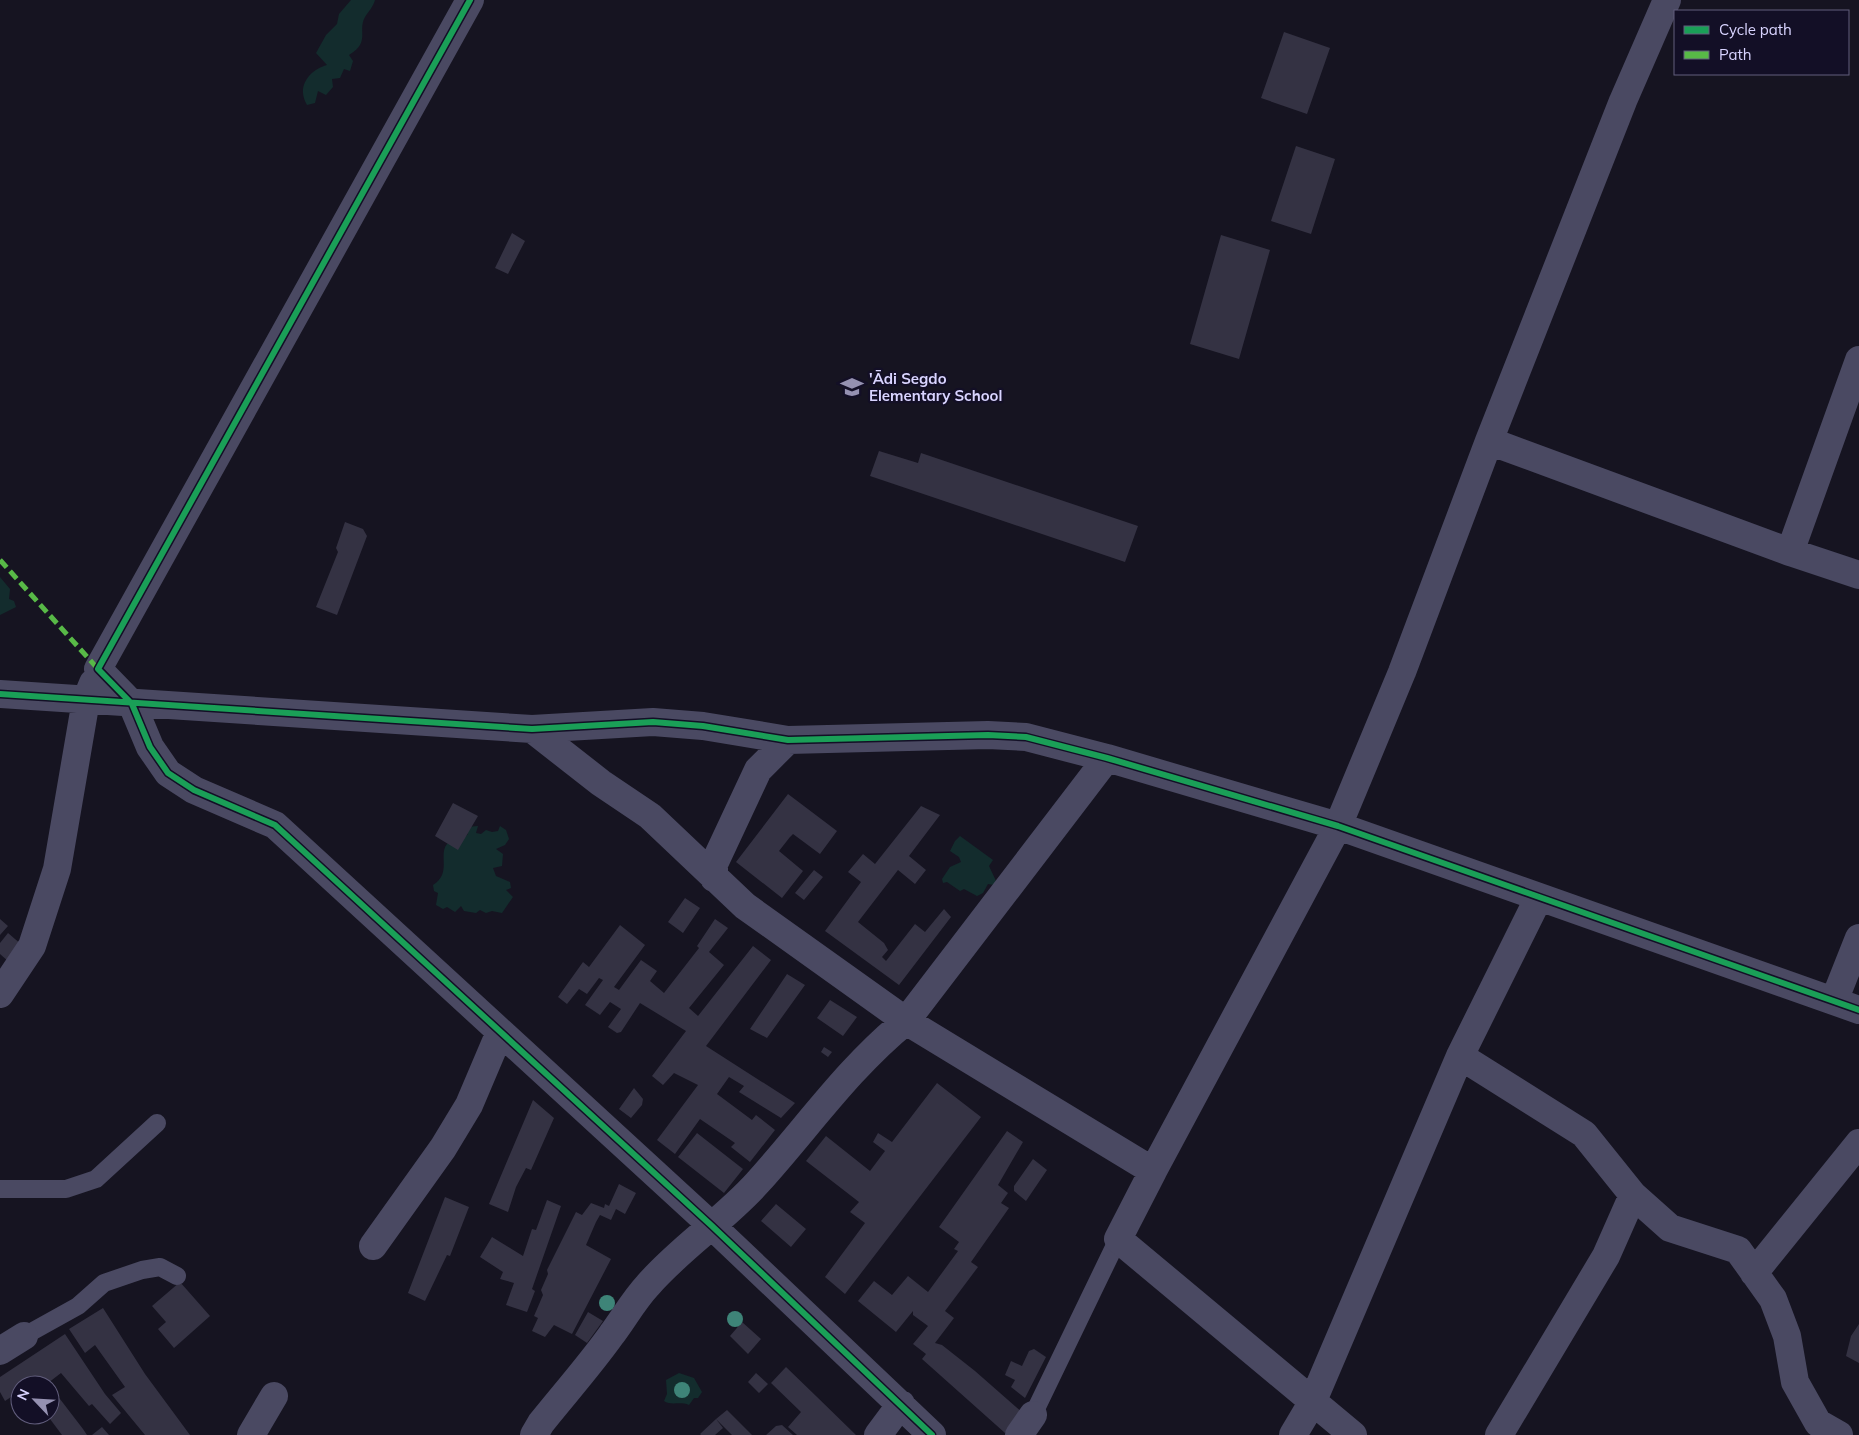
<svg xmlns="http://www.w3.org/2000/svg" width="1859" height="1435" viewBox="0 0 1859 1435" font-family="Mulish,sans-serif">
<rect width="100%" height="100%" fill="#161421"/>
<path fill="#132c2d" d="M351,0H375C373,7 369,11 365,17C357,31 371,42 349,55L353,61L350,71L344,69L340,78L332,79L333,87L326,95L318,91L315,103L307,105C296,87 309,70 327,65L316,53L326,35L337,24L339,14Z
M0,577L10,589L9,599L14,601L16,607L0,615Z
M478,826L476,833L481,834L486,830L492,832L498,831L500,826L506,830L509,839L505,845L496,849L503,854L502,866L493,868L496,876L510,882L511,888L506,890L513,897L502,913L492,911L486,913L480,910L476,913L464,911L461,906L455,912L447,907L443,909L436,905L438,893L434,891L433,885C452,873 438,855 447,844C452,840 461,839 466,836L468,834L465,830L467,827Z
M960,836L993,860L989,866L996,881L994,885L988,884L983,893L977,896L964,889L960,891L947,882L943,883L942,879L950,867L961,862L959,857L950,851L955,841Z
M679,1373L694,1378L702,1392L698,1398H694L689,1405C680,1401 671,1406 664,1401L667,1394L666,1380Z"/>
<path fill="#343243" d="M1284,32L1330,48L1307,114L1261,98Z
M1296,146L1335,159L1311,234L1271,221Z
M512,233L525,241L508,274L495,268Z
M1221,235L1270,250L1239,359L1190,344Z
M879,451L918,463L921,453L1138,526L1125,562L870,476Z
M345,522L363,529L367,536L337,615L316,607L338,552L336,548Z
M788,794L837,831L820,854L793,834L790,837L779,851L803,871L782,898L736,862Z
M453,803L478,816L458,850L435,836Z
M921,806L940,815L909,856L926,870L915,884L898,870L858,922L884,943L888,950L882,957L886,961L915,924L925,932L944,909L951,917L899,985L825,931L861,882L848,872L863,854L875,864Z
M814,870L823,877L804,900L795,893Z
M685,898L700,908L683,933L668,922Z
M0,919L8,926L0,935Z
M715,919L728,928L709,952L724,965L689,1008L698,1016L753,946L771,960L706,1046L795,1103L781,1118L739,1092L744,1086L729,1077L717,1094L752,1120L756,1115L775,1130L750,1162L731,1147L735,1143L700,1119L675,1154L657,1140L698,1085L674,1073L663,1085L652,1076L686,1031L640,1003L621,1032L617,1033L608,1027L621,1009L610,1002L600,1015L585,1005L603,980L599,978L587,994L579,989L567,1004L558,997L583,962L589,967L620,925L645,945L614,987L619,990L641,960L657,971L650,981L664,993L699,948L697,946Z
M8,933L22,945L9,962L0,954V943Z
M787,974L805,985L767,1038L750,1029Z
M830,1000L857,1017L843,1036L817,1018Z
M824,1047L832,1052L828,1057L821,1052Z
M937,1083L981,1117L845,1294L825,1277L865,1223L850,1212L859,1202L806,1161L826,1136L870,1171L885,1151L873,1142L878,1133L892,1142Z
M634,1088L643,1099L642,1105L631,1118L619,1109Z
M533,1100L554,1118L531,1170L526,1168L516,1187L508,1212L489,1204Z
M1007,1131L1023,1142L998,1185L1008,1193L1001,1203L1009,1208L971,1262L978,1267L945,1311L954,1318L935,1343L942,1345L975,1371L1023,1413L1005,1433L922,1359L926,1354L913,1344L928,1326L913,1315V1311L896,1332L858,1301L874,1281L892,1295L908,1276L928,1292L958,1251L954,1249L959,1242L939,1227Z
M697,1133L743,1169L724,1193L678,1157Z
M1033,1159L1047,1170L1026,1201L1014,1191V1186Z
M619,1184L636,1193L625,1214L616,1209L611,1220L600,1215L596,1222L586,1245L611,1259L572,1334L554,1325L545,1337L532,1331L538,1318L534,1316L543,1295L541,1290L548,1274L547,1270L576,1212L582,1215L591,1203L604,1208L605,1204L609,1206Z
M445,1197L469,1207L450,1256L447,1255L425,1301L408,1293Z
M547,1200L561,1206L532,1289L535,1291L527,1312L506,1305L514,1283L500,1279L503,1272L480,1257L492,1237L523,1256L532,1229L536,1230Z
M776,1204L806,1229L791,1247L761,1221Z
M180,1282L210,1316L174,1348L158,1329L166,1322L152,1306Z
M103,1308L145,1374L190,1435H145L112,1395L125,1387L95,1345L85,1353L69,1329Z
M588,1312L603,1321L587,1343L575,1335Z
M742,1322L761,1339L748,1354L730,1336Z
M1859,1324V1363L1846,1356L1851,1336Z
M65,1334L105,1394L121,1413L110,1424L92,1404L89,1406L61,1373L48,1383L49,1385H20V1391L5,1401L0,1392V1377Z
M1034,1349L1046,1357L1025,1398L1011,1387L1015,1380L1005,1375L1011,1361L1022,1366L1029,1351Z
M786,1367L816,1396L856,1435H797L788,1427L801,1412L771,1383Z
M756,1373L768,1384L759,1393L748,1382Z
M50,1386L83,1429L87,1435H62L47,1415H50Z
M727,1410L752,1435H732L716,1419L723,1428L715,1435H701L700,1434L716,1419Z
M782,1425L793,1435H766L776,1426Z
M102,1427L109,1435H92Z"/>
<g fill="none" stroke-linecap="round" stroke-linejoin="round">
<path stroke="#4a4962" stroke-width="18" d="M0,1189H66L96,1179L157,1123
M24,1336L78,1306L104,1283L142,1270L160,1267L177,1276
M1033,1415L1118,1239"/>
<path stroke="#4a4962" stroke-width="28" d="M470,0L98,669L132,704L150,747L168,773L194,790L275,825L712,1226L932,1435
M1489,441L1790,552L1859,575
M1790,552L1859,360
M0,694L532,729L653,722L703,726L788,740L988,735L1026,737L1107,758L1338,826L1859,1010
M532,729L601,783L650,816L745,906L906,1021L1153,1171L1118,1239L1353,1435
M714,878V864L758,770L788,740
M0,994L32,946L57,869L86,700L93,683
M1834,1001L1859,938
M1460,1056L1584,1134L1633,1195L1606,1256L1499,1435
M1153,1171L1338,826L1402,672L1489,441L1623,101L1667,0
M1633,1195L1670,1228L1738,1250L1773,1299L1787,1336L1795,1382L1818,1423L1839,1435
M373,1246L443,1148L469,1105L500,1032
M1754,1273L1859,1143
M0,1351L24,1336
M251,1435L274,1396
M534,1435L541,1423C565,1393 590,1365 612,1334C624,1318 634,1300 648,1285C681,1247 724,1220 758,1182C807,1128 848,1068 906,1021L1107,758
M878,1435L901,1404
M1019,1435L1033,1415
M1293,1435L1312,1403L1460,1056L1539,897"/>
<path stroke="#58b947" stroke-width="5" stroke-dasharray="10 5" stroke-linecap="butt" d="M0,560L98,669"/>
<defs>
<path id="cycleway" d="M470,0L98,669L132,704L150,747L168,773L194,790L275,825L712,1226L932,1435
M0,694L532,729L653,722L703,726L788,740L988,735L1026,737L1107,758L1338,826L1859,1010"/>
</defs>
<use href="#cycleway" stroke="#130f26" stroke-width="9"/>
<use href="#cycleway" stroke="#1a9f57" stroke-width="6"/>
</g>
<g fill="#3e8478">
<circle cx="607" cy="1303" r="8"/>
<circle cx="735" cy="1319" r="8"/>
<circle cx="682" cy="1390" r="8"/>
</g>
<defs>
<symbol id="school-bare" viewBox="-9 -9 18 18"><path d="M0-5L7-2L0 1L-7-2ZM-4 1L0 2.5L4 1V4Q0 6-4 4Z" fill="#9591b1" stroke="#130f26" stroke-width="2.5" paint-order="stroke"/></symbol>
</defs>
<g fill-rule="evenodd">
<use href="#school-bare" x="836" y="371" width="32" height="32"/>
</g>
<g text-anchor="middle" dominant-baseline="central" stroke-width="4.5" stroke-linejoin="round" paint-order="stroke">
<g font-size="15" font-weight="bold" fill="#d9d4ff" stroke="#130f26" text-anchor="start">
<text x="869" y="378">'Ādi Segdo<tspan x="869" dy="17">Elementary School</tspan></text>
</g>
</g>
<rect x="1674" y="10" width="175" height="65" fill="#130f26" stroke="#625e7d"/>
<rect x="1684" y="26" width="25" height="8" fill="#1a9f57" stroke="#625e7d"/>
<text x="1719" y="35" font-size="15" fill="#d9d4ff">Cycle path</text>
<rect x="1684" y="51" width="25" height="8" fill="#58b947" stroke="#625e7d"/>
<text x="1719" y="60" font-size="15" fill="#d9d4ff">Path</text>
<g transform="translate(35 1400) rotate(295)"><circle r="24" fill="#130f26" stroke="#625e7d"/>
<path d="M0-4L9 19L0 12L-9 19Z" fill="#9591b1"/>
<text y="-8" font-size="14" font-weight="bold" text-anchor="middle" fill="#d9d4ff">N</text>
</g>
</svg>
